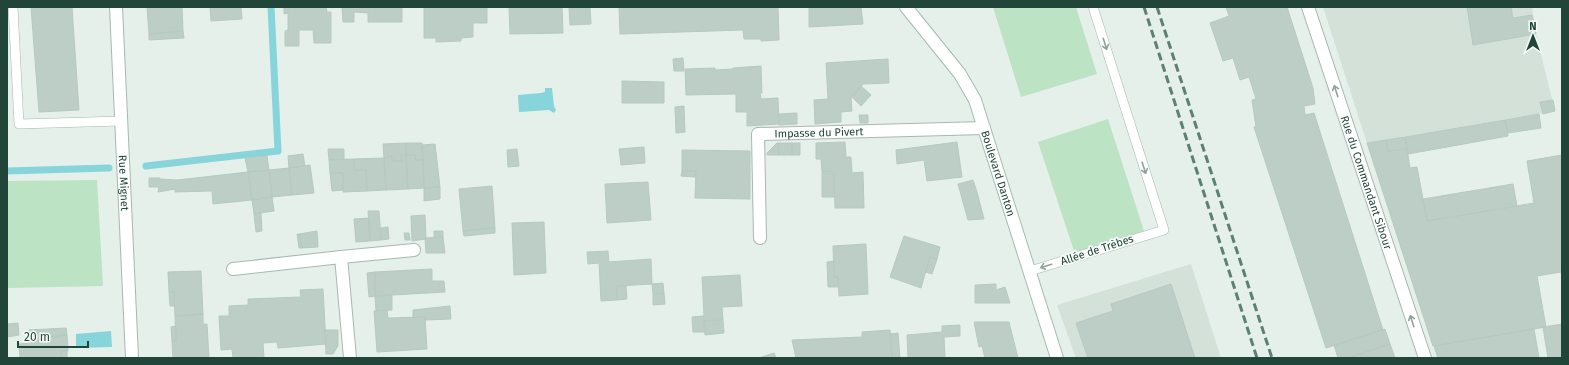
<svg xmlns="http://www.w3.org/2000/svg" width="1569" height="365" viewBox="0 0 1569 365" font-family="'Fira Sans',sans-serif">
<rect width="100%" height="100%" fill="#e5f0ea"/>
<path fill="#d3e1d9" d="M1323,7H1532L1536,34L1555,111L1367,143Z
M1191,264L1221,358H1076L1057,305Z"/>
<path fill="#bce3c3" d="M993,7H1076L1097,74L1021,97Z
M1108,119L1144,231L1075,254L1038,142Z
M97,180L103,286L7,288V181Z"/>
<path fill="#87d4da" d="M545,88H552L554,106L556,110L554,113L549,110L519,112L518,95L541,93L545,92Z
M111,331L112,347L76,348V334Z"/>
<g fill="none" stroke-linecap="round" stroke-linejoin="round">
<path stroke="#87d4da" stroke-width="7" d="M146,166L278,151L271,7
M7,171L109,168"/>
</g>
<path fill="#bdcec6" stroke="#b6cac0" d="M31,7H72L79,110L39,112Z
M147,7H182L183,31L149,34Z
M210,7H241L242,19L211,21Z
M284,7H326L327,12H331V43H314L313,30H299V46H285V31L288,30V13L284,14Z
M342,7H402V22H368V13L354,12V22H343Z
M424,7H487V23H473V37L461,38V41L436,42V38H424Z
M509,7H562L563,33L510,34Z
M569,7H590L591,24L570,25Z
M619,7H778L779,40L761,41V39H744L743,30L620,34Z
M809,7H861L863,24L809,27Z
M1226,7H1287L1313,88L1315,104L1304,106L1305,115L1314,113L1383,330L1326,348L1254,127H1256L1252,100L1256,99L1249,77L1240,80L1233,58L1223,61L1210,23L1229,16Z
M1467,7H1511L1513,18L1532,15L1536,34L1473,45Z
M183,31L184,38L149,40V34Z
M683,58L684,71H674L673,59Z
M888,59L889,83L863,84L851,98L852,111L841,112V122L815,124L814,100L828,99L826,63Z
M761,66L762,93H760L761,99L778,98L779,124L747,126V112H736V94L686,95L685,69L715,68V70L733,69V68Z
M622,81L664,82V103H622Z
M861,86L871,95L861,106L852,97Z
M1553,100L1555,111L1543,114L1540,102Z
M684,106L685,132L676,133L675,107Z
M797,113V124L779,125V114Z
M1539,114L1541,128L1508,133L1505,120Z
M859,115H868V123H860Z
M1505,120L1508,136L1408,154L1405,137Z
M1405,137L1407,149L1388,151L1386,140Z
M1386,140L1388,151L1407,149L1410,168L1417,167L1427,221L1534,203L1527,161L1562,155V279L1561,272L1537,276L1546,327L1433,346L1367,143Z
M845,142L846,157H851L852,173L863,172L864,208H835L834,175L830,171H822L821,159H816V143Z
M957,142L962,177L927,181L924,160L897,164L896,150Z
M406,143V155H401L402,161H392V156L384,158L383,144Z
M406,143H422L423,160H416L415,155H406Z
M777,143H778L779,155H767V153Z
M778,143H792V155H779Z
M792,143H800V155H792Z
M435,144L440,187L424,188L422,145Z
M644,147L645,163L621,165L619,149Z
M328,149H344V159L329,160Z
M517,149L519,166L508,167L507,150Z
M682,150L750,151V199L695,198L696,171H682Z
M303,154L305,166L289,168L288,156Z
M401,155H406L408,189L386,190L384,158L392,156V161H402Z
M406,155H415L416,160H423L424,188L408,189Z
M267,156L269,170L248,172L245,158Z
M384,158L386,190L367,191L366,170H354V159Z
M354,159V170H366L367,191L343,192V173H330L329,160Z
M310,165L314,193L292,195L289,168Z
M289,168L292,195L272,197L269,170Z
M269,170L272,197L252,200L248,172Z
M682,171H696L695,177L681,176Z
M822,171H830L834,175V197H822Z
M248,172L252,200L213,204L212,191L175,192V189L158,192L159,187H149V178H160V179L177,180Z
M330,173H343V190L332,191Z
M973,180L977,192L984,219L968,220L958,184Z
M648,182L651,220L607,223L605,184Z
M1513,184L1517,206L1427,221L1423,199Z
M492,186L495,228L463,231L459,189Z
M440,187V199L424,201V188Z
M272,197L274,211L254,214L252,200Z
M368,211H379L381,240L370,241Z
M261,213L262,231L256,232L254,214Z
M425,215L426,239L412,241L411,216Z
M369,218L370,241L356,242L354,219Z
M544,222L546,273L514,275L512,223Z
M388,227L389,239L381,240L380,228Z
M495,228V233L464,236L463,231Z
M317,231L318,247L302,248L299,234Z
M434,231H443V237L434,238Z
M404,233H409L410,240H405Z
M297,234H299L302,248H299Z
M904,236L940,247L937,259L930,257L921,288L890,277Z
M443,237L445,253H426L425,238Z
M866,244L868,294L839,296L838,277H834L833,246Z
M608,251L609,262L651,259L652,284L617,286V300L601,301L599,263L588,264L587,252Z
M930,257L937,259L932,274L926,272Z
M834,261V277H838L839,287H828L827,262Z
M432,269V281H444L445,292L375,296V272Z
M201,271L203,314L175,316L174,291L169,292L168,272Z
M375,272V296L369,297L367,273Z
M740,275L742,306L722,307L723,320L704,321L705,332H693L692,317L704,316L702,277Z
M663,283L664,293L653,294L652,284Z
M996,284V290L1005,287L1010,303H975V285Z
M1171,284L1195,358H1088L1076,323L1113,311L1111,304Z
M617,286H626L627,299L617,300Z
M323,289L326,344L278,348L277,342L263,343L264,358H233L232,349L221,350L219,316H229V306L248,305V299L301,297L300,290Z
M174,291V306H170L169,292Z
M664,293L665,304L653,305V294Z
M392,295V310L376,311L375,296Z
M450,306L451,319L425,320V317L413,318V310Z
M387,310L388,318L425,317L427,349L377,352L374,311Z
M203,314V324H207L209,358H173L172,341H176L175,316Z
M723,320L724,333L705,335L704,321Z
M974,322H1009L1018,358H985L982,346L979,347Z
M18,323L19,335L7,337V324Z
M1562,324V358H1548L1543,327Z
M960,325V336L944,337L945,358H908L907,335L942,332V326Z
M176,326V341H172L171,327Z
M66,328L67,335L30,339L29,330Z
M1385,329L1390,344L1348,358H1338L1334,345Z
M1534,329L1539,358H1438L1434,346Z
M325,330H338V346L333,354H326Z
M890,330L892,358H796L792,340L862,337V332Z
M898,333L900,358H892L890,334Z
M67,335L68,351H61L62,358H20L19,344L30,343V339Z
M1390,344L1395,358H1348Z
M61,351H67V358H62Z
M774,353L776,358H759Z"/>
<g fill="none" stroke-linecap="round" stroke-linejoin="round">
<defs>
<path id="lane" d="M13,7L19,124L121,121
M1030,271L1164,230L1093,7"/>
<g id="street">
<path id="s1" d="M116,7L132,358"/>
<path id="s2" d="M1308,7L1425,358"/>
<path id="s3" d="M760,238L758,134L984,128"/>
<path d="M341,257L414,250"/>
<path d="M233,269L341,257L350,358"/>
</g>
<g id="secondary">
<path id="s4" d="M906,7L960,74L975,100L1057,358"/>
</g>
</defs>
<use href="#lane" stroke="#a6b9b1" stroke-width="10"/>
<use href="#street" stroke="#a6b9b1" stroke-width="14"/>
<use href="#secondary" stroke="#a2bdb1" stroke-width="14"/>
<use href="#lane" stroke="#fff" stroke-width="9"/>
<use href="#street" stroke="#fff" stroke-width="12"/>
<use href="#secondary" stroke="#fff" stroke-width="12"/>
<path stroke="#5c8073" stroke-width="3" stroke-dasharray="8 4" stroke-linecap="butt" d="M1144,7L1257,358
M1157,7L1272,358"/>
</g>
<defs><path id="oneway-shaft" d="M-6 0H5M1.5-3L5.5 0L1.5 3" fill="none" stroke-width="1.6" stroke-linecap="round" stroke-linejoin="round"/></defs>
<g stroke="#90a29c">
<use href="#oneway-shaft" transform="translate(1105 44) rotate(73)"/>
<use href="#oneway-shaft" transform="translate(1336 91) rotate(-108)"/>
<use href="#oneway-shaft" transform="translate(1144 168) rotate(72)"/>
<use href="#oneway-shaft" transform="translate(1046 266) rotate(163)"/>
<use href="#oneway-shaft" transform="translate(1412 321) rotate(-108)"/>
</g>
<g text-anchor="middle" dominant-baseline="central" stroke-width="3.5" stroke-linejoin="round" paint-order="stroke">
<g font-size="11" fill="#214538" stroke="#f6fbf8">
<text stroke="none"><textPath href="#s3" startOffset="165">Impasse du Pivert</textPath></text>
<text stroke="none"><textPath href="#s4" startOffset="193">Boulevard Danton</textPath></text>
<text stroke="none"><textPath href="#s2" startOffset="185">Rue du Commandant Sibour</textPath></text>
<text stroke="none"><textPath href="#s1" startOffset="176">Rue Mignet</textPath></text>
<text transform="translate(1097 250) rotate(-18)">Allée de Trèbes</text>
</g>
</g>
<rect width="1569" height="365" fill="none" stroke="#214538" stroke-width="16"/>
<g transform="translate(1533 36)" stroke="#f6fbf8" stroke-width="3" paint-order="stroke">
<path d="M0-3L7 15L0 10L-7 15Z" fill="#214538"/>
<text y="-6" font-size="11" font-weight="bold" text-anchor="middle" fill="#214538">N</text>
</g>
<path d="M18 341v6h70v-6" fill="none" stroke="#214538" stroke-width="2"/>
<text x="24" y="341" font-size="12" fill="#214538" stroke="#f6fbf8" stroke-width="3" paint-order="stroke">20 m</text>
</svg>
